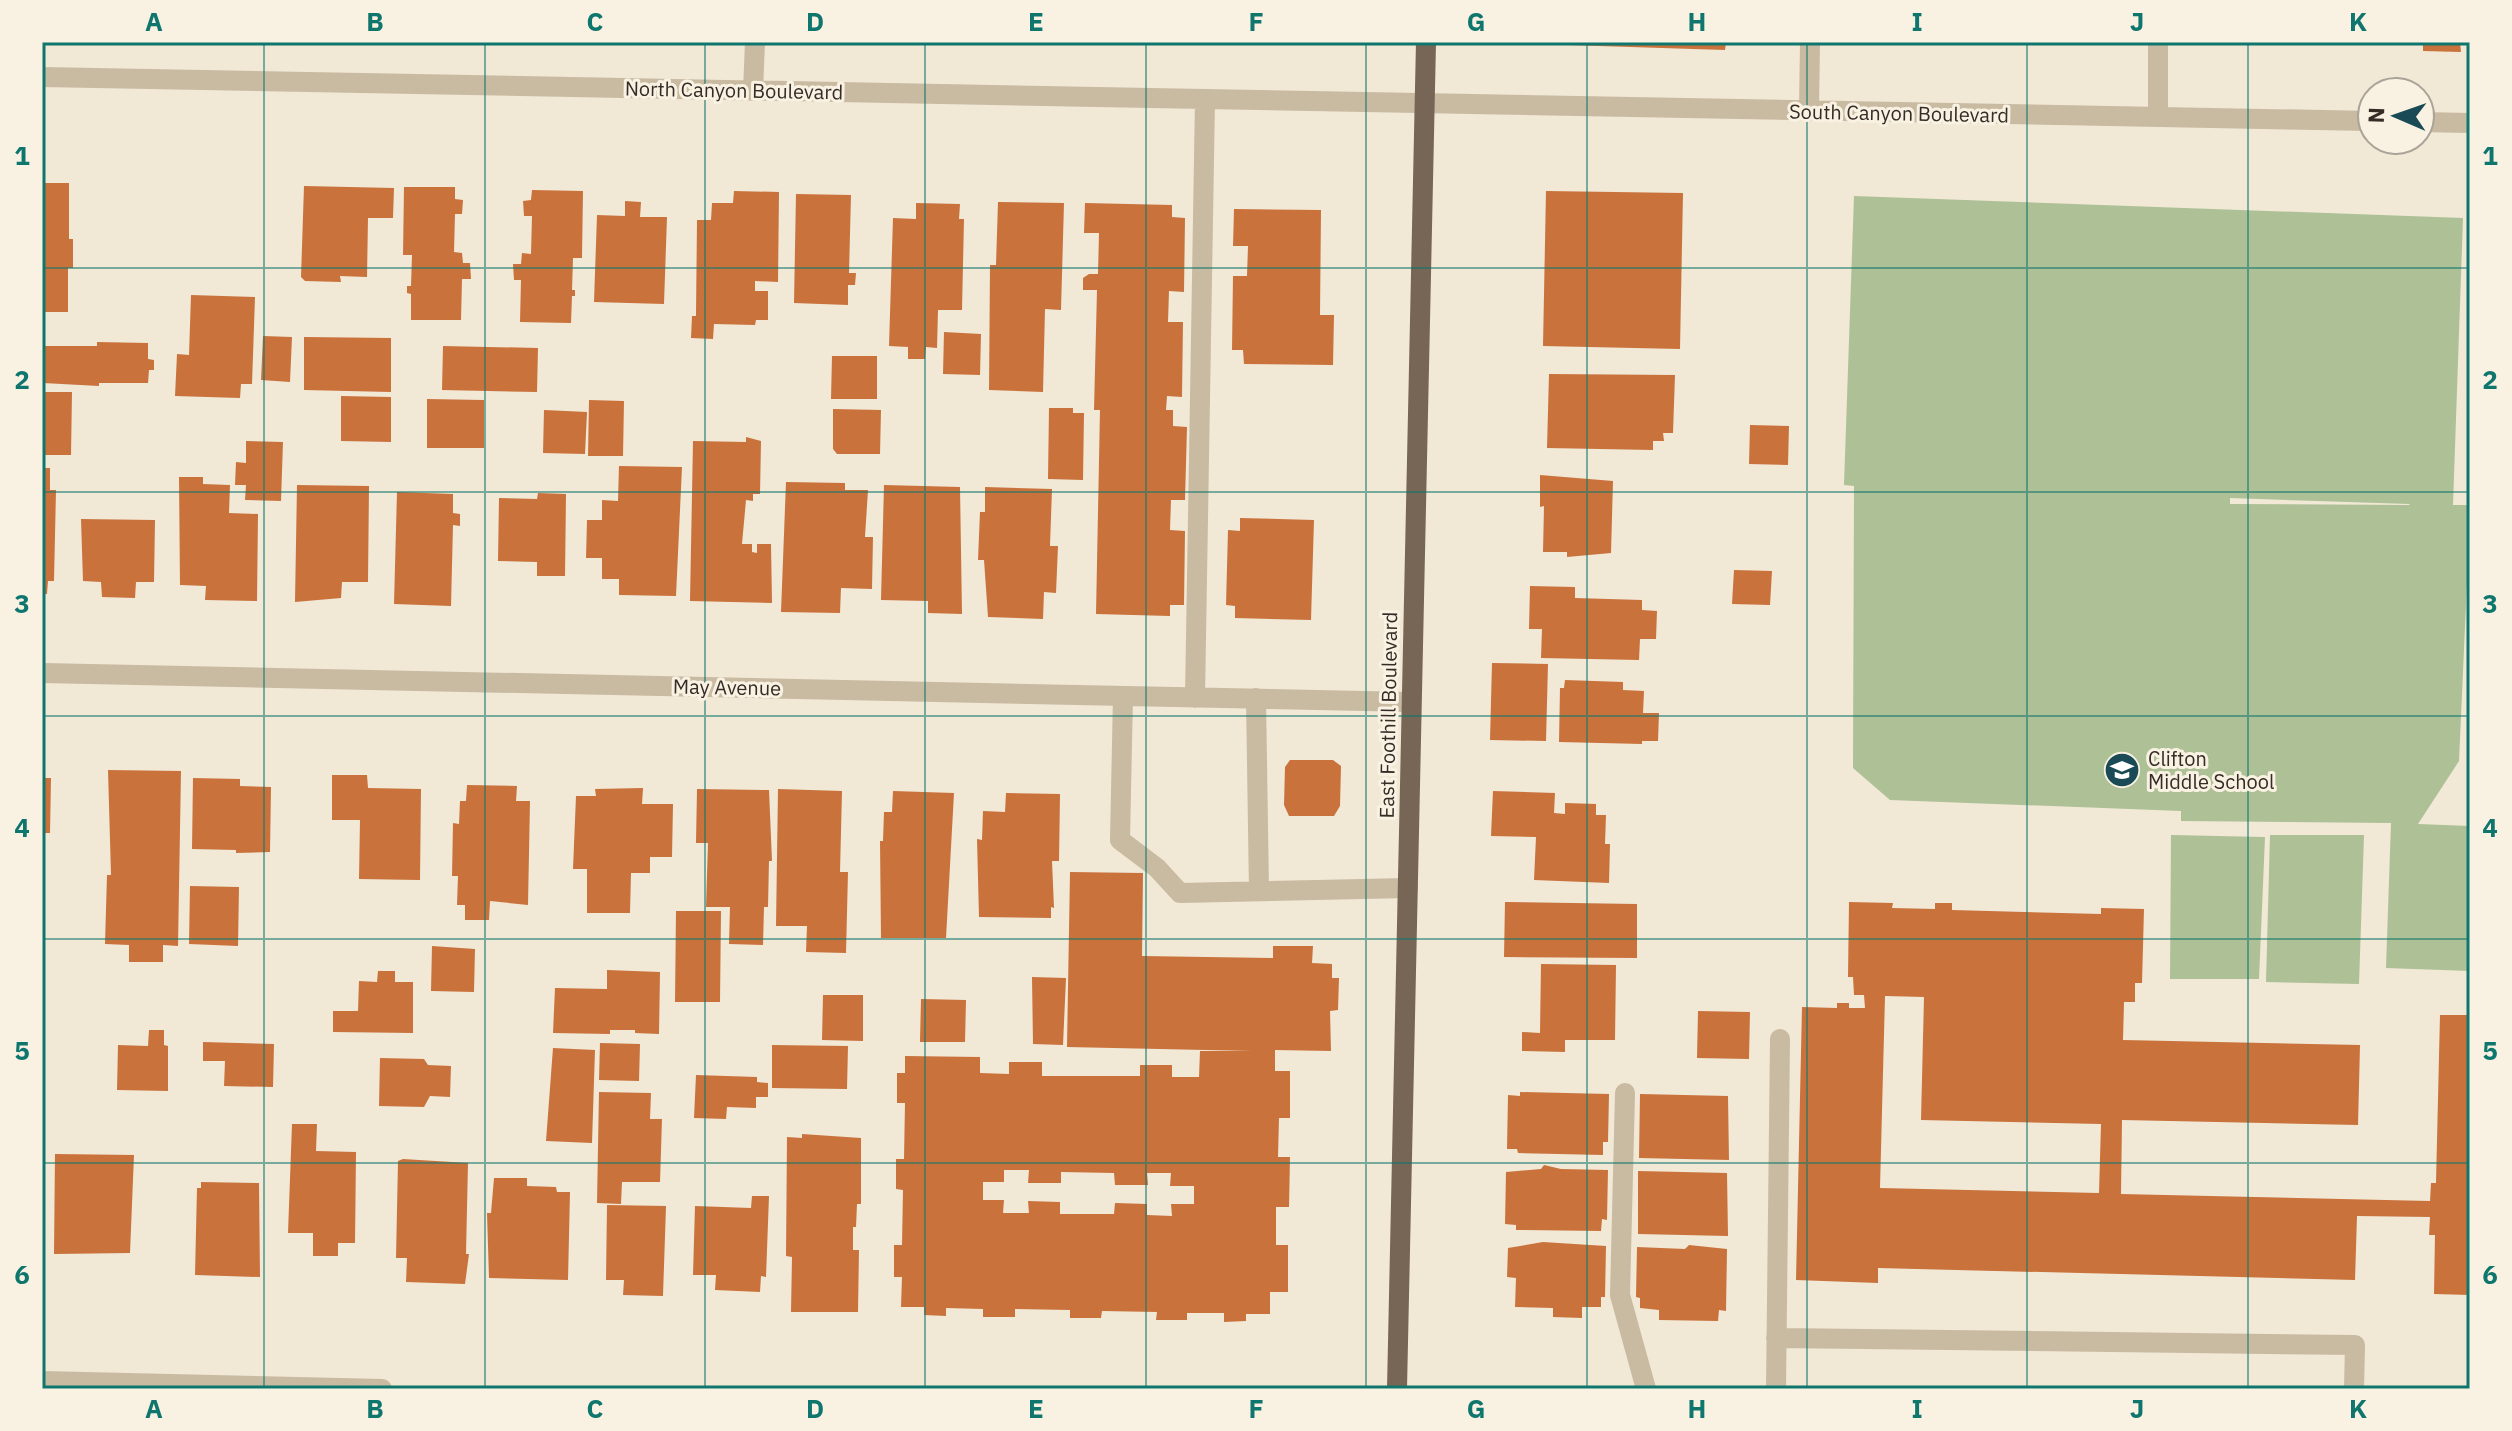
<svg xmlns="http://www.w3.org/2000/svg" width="2512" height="1431" viewBox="0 0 2512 1431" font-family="'IBM Plex Sans',sans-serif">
<rect width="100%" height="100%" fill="#f1e8d6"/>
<path fill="#adc096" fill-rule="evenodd" d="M1854,196L2463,218L2453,505H2470V515L2459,761L2418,824L2470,826V971L2386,968L2391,823L2181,821V811L1890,800L1853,768L1854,486L1844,485ZM2230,498L2409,504L2410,505L2230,504Z
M2171,835L2265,837L2259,979H2170Z
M2270,835H2364L2359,984L2266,982Z"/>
<path fill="#ca723c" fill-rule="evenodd" d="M1567,42H1726L1725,50L1567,45Z
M2423,42H2460L2461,52L2423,51Z
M42,183H69V239H73V268H68V312H42Z
M304,186L394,188L393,218H368L367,277L340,276L341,282L305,281L301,277Z
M404,187H455V199L463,200L462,214H455L454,252L462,253L463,263H470L471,279H462L461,320H411V294L407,293V286H411L412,255H403Z
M532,190L583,191L582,258H573L572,290H575V296H572L571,323L520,322L521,280H514L513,264H521L522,253L531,254L532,216H524L523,201L531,200Z
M734,191L779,192L778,282L755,281V291H768V320H756L755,325L714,324L713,339L691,338L692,316H696L697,220H711L712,203H733Z
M1546,191L1683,193L1680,349L1543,346Z
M796,194L851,195L849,273H856L855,285H848V305L794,303Z
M625,201L641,202L640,217H667L664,304L594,302L597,215L625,216Z
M998,202L1064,203L1061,310L1045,309L1043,392L989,390L990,265H996Z
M916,203L960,204L959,219H964L962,310H938L937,348L926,347L925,359H908V347L889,346L893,218L916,219Z
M1085,203L1172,205V217L1185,218L1184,292L1169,291L1168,322H1183L1182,397L1167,396L1166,410H1173V426L1187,427L1185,500H1171L1170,530L1185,531L1184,605H1170V616L1096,614L1100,410H1094L1097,290H1083V278L1089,274H1098L1099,233H1084Z
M1234,209L1321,210L1320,315H1334L1333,365L1244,364L1243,350H1232L1233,276H1247L1248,246H1233Z
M191,295L255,297L252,384H241L240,398L175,396L177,354L189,355Z
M944,332L981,334L980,375L943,374Z
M263,336L292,337L290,382L261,380Z
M304,337L391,338V392L304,390Z
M97,342L148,343V359L154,360V370H149L148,383H99V386L43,383L42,346H97Z
M443,346L538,348L537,392L442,390Z
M832,356H877V399H831Z
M1549,374L1675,375L1673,433H1663L1664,441H1653V450L1547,448Z
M42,392H72L71,455H42Z
M341,396L391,397V442L341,441Z
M427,399L484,400V448H427Z
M589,400L624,401L623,456H588Z
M1049,408H1073V413H1084L1083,480L1048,479Z
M833,409L881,410L880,454H837L833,449Z
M544,410L587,412L585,454L543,453Z
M1750,425L1789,426L1788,465L1749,464Z
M746,437L761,441L760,494H753V501L746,500L742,544H752V552L757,553V544H771L772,603L690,601L693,441L746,442Z
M246,441L283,442L281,501L245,500L246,485H235L236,462L246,463Z
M619,466L682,467L676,596L619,595V579H602V558H586L587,520H602V500L618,501Z
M42,468H50V490H56L54,581H48L47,594H42Z
M1540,475L1613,481L1611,553L1567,557V552H1543L1544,506L1540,507Z
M179,477H203V484L230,485L229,513L258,514L257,601L205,600L206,586L180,585Z
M786,482L845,483V490H868L865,537H873L872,589L841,588L840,613L781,612Z
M297,485L369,486L368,582H342L341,598L295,602Z
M884,485L960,487L962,614L928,613V601L881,600Z
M985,487L1052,489L1050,546H1058L1056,593L1044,592L1043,619L988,617L984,560H978L980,512H985Z
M397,492L453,494V513L460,514V526L453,525L451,606L394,604Z
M538,493L566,494L565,576H537V562L498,561L499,498L537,499Z
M1240,518L1314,520L1311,620L1235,618V606L1226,605L1228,530L1240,531Z
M81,519L155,520L154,582H136L135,598L102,597L101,582L83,581Z
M1734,570L1772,571L1770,605L1732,604Z
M1530,586L1575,587V598L1642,600V610L1657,611L1656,639H1640L1639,660L1541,658L1542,629H1529Z
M1492,663L1548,664L1546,741L1490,740Z
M1565,680L1623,682V690L1644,691L1643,713H1659L1658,741H1642V744L1559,742L1560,688H1564Z
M1290,760H1333L1341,766L1340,806L1334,816H1289L1284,805L1285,767Z
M108,770L181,771L178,946L163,945V962H129V945L105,944L107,875H111Z
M332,775H367L368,788L421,789L420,880L359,879L360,820H332Z
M42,778H51L50,833H42Z
M193,778L240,779V786L271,787L270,852L236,853V850L192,849Z
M467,785L517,786L516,801H530L528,905L490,901L489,920H465V905H457L458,876H452L453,823L459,824L460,801H466Z
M643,788L642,804H673L672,857H650V873H631L630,913H587V869H573L576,796H596L595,789Z
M697,789L769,790L772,861H769L768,907H764L763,945L729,944L730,907H706L708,843H696Z
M778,789L842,791L840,872H848L846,953L806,952L807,926H776Z
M893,791L954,793L946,938H881L880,841H883L884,812H892Z
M1493,791L1555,793L1554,813L1565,814V803L1596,804V815H1606L1605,844H1610L1609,883L1534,880L1536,837L1491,836Z
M1006,793L1060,794L1059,861H1052L1054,908L1051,907V918L979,917L977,839L982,840L983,811L1005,812Z
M1070,872L1143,873L1142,956L1273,958V946H1313L1312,963L1332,964V978H1339L1338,1010L1330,1011L1331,1051L1275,1050V1071H1290V1118H1279L1278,1157H1290L1289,1207H1276V1245H1288V1292H1270V1314H1246V1321L1224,1322V1313H1187V1320H1156L1157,1312L1102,1311L1101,1318H1070V1310L1015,1309V1317H983V1309L946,1308V1316L924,1315V1307H901L902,1277H894V1245H902L903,1190L896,1189V1159H904L905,1103H897V1073H905V1056L980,1057V1073L1009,1074V1062H1042V1076H1140V1065H1172V1077H1199L1200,1051H1252L1067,1047ZM1004,1170H1029L1028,1183H1061V1172L1114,1173L1115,1185H1148L1147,1173H1171L1170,1186H1194V1204H1171L1172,1216L1147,1215V1204L1115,1203L1114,1214H1060V1202L1028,1201L1029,1213H1003L1004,1200H983V1182H1004Z
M190,886L239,887L238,946L189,944Z
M1505,902L1637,904V958L1504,957Z
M1849,902L1893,903L1892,908L1935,909V903H1952V910L2101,914V908L2144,909L2142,983H2135V1002H2124L2123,1040L2360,1045L2358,1125L2122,1120L2121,1194L2430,1201L2431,1183H2436L2440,1015H2470V1295L2434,1294L2435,1235H2429L2430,1217L2357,1216L2355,1280L1878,1268V1283L1796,1280L1802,1007L1837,1008V1003H1849V1008H1865L1864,995H1854L1853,977H1848ZM1885,996L1924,997L1921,1120L2101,1124L2099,1193L1880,1188Z
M676,911H721L720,1002H675Z
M432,946L475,949L474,992L431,991Z
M1541,964L1616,965L1615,1040H1565V1052L1522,1051V1032L1540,1033Z
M607,970L660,972L659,1034L635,1033V1030H610V1034L553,1033L555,988L607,989Z
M378,971H395V982H413V1033L333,1032V1011H358L359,981L377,982Z
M1032,977L1066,978L1063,1045L1033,1044Z
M823,995H863V1041L822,1040Z
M921,999L966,1000L965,1042H920Z
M1698,1011L1750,1012L1749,1059L1697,1058Z
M149,1030H164V1045L168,1046V1091L117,1090L118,1045L148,1046Z
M203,1042L274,1044L273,1087L224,1086L225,1061H203Z
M600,1043L640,1044L639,1081L599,1080Z
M772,1045L848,1046L847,1089L772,1088Z
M553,1048L595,1050L592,1143L546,1141Z
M380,1058L424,1059L428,1065L451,1066L450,1097L430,1096L424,1107L379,1106Z
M696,1075L757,1077V1082L768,1083V1097H756V1108L727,1107L726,1119L694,1118Z
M599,1092L651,1093L650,1119H662L660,1182H622L621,1204L597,1203Z
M1520,1092L1609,1094L1608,1142H1603V1155L1518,1153L1517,1149H1507L1508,1095L1520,1096Z
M1640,1094L1728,1096L1729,1160L1639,1158Z
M292,1124H317L316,1151L356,1152L355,1243H338V1256H313V1233H288Z
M802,1134L861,1138V1204H857L856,1227H853V1250H859L858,1312H791L792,1257L786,1256L787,1137L802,1138Z
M55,1154L134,1155L130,1253L54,1254Z
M403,1159L468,1163L466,1254H469L465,1284L406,1282L407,1258H396L398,1161Z
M1544,1165L1561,1169L1608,1170L1607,1220L1602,1219L1601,1231L1516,1230V1225L1505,1224L1506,1172L1541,1169Z
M1638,1171L1727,1173L1728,1236L1638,1234Z
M494,1178H527V1186L556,1187L557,1192H570L568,1280L489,1278L487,1213H491Z
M201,1182L259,1183L260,1277L195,1275L197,1188H201Z
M752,1196H769L766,1277L761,1276L760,1292L715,1290L716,1275H693L695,1206L751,1208Z
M607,1205L666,1206L663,1296L623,1295L624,1280H606Z
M1543,1242L1606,1246L1605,1297H1601V1307H1582V1318L1553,1317V1308L1515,1307L1516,1278L1507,1277L1508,1248Z
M1689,1245L1727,1249L1726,1311L1719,1310L1718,1321L1659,1320V1310L1640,1308V1298L1636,1297L1637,1247L1685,1249Z"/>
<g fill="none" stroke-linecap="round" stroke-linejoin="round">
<path stroke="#c9baa2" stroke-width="20" d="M42,77L2372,121
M753,91L755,42
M1809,111L1810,42
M2158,117V42
M2420,122L2470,123
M42,673L1411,702
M1123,696L1120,840L1157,868L1180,893L1408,888
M1195,698L1205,99
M1256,698L1259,891
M1625,1093L1620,1295L1646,1389
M1776,1338L2355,1345L2354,1389
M42,1381L382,1389
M1776,1389L1780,1039"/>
<path stroke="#776555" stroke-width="20" d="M1397,1389L1426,42"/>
</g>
<path fill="none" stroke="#0f766e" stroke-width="2" stroke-opacity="0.55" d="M264,42V1389M485,42V1389M705,42V1389M925,42V1389M1146,42V1389M1366,42V1389M1587,42V1389M1807,42V1389M2027,42V1389M2248,42V1389M42,268H2470M42,492H2470M42,716H2470M42,939H2470M42,1163H2470"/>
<defs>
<symbol id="school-disc" viewBox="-11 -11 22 22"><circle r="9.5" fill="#1a4a56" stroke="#f9f2e3"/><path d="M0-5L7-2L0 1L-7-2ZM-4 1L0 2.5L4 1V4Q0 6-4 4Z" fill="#fff"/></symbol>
</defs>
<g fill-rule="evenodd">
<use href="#school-disc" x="2102" y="750" width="40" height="40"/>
</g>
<g text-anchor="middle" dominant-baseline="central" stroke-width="6" stroke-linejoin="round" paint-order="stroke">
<g font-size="20" fill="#342c25" stroke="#f9f2e3">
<text transform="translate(734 90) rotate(1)">North Canyon Boulevard</text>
<text transform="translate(1899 113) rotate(1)">South Canyon Boulevard</text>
<text transform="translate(727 687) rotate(1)">May Avenue</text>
<text transform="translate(1388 715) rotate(-89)">East Foothill Boulevard</text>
</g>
<g font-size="20" fill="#342c25" stroke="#f9f2e3" text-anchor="start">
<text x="2148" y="758">Clifton<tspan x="2148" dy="23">Middle School</tspan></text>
</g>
</g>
<rect width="2512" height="1431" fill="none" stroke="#f9f2e3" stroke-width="88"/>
<g transform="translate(2396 116) rotate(272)"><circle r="38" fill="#f9f2e3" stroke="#aaa397" stroke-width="2"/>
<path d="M0-6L14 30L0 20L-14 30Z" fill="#1a4a56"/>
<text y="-12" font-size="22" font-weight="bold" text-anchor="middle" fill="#342c25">N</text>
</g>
<rect x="44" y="44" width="2424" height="1343" fill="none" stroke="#0f766e" stroke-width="3"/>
<g font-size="26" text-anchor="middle" font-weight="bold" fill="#0f766e">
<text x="154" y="31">A</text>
<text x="375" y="31">B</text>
<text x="595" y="31">C</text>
<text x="815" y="31">D</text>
<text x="1036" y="31">E</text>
<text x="1256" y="31">F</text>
<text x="1476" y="31">G</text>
<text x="1697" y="31">H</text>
<text x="1917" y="31">I</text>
<text x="2137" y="31">J</text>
<text x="2358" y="31">K</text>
<text x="22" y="165">1</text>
<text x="2490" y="165">1</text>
<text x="22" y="389">2</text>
<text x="2490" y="389">2</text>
<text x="22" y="613">3</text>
<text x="2490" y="613">3</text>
<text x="22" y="837">4</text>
<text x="2490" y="837">4</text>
<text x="22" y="1060">5</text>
<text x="2490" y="1060">5</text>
<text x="22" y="1284">6</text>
<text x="2490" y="1284">6</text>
<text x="154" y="1418">A</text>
<text x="375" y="1418">B</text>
<text x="595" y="1418">C</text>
<text x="815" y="1418">D</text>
<text x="1036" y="1418">E</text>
<text x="1256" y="1418">F</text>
<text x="1476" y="1418">G</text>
<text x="1697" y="1418">H</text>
<text x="1917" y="1418">I</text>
<text x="2137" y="1418">J</text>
<text x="2358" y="1418">K</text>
</g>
</svg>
